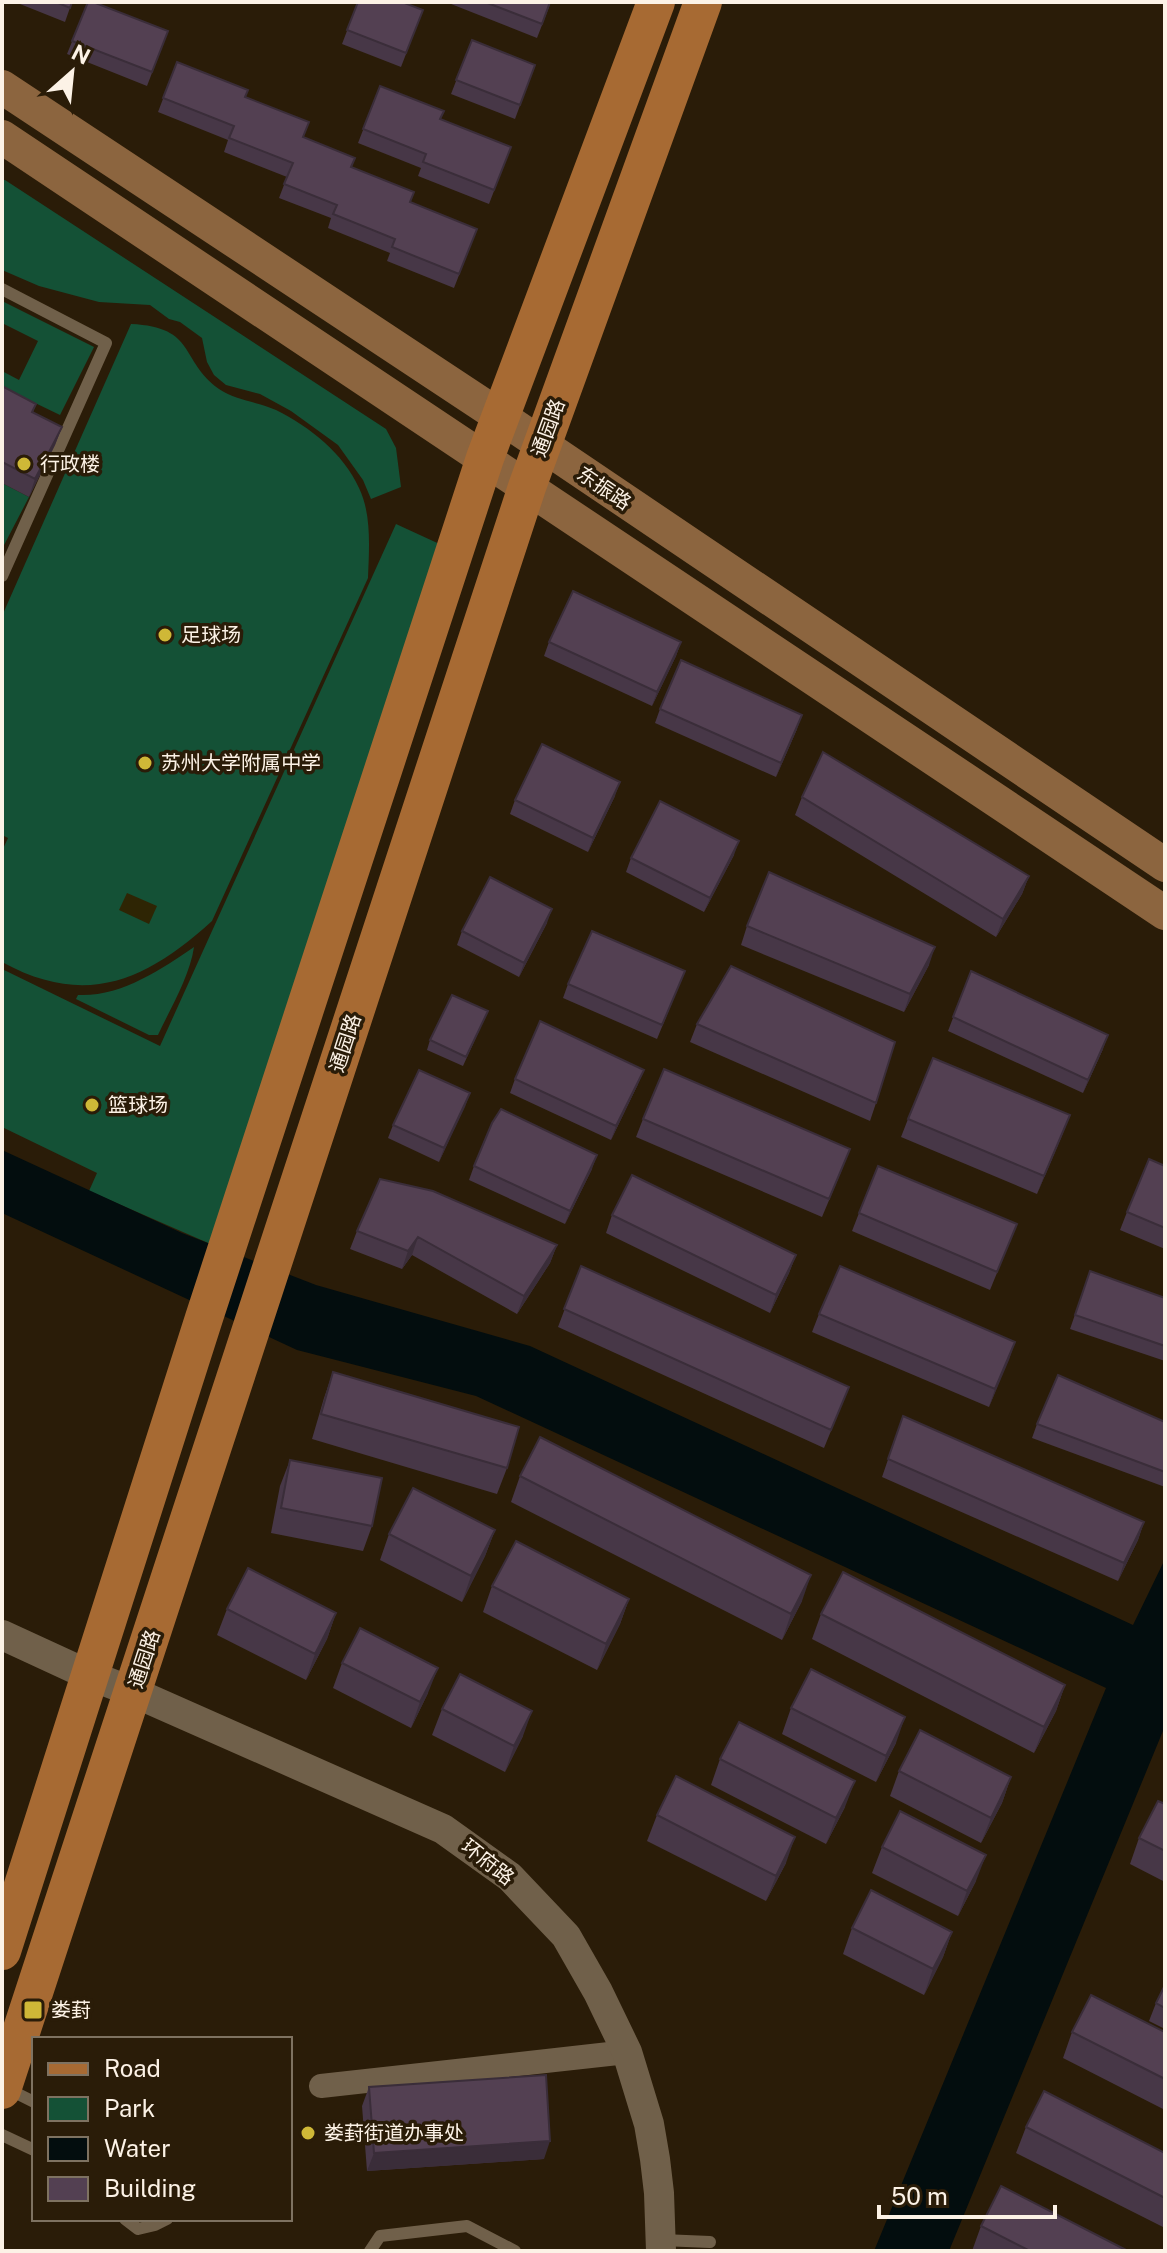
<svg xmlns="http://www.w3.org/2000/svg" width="1167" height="2253" viewBox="0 0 1167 2253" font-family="'Public Sans','Noto Sans SC',sans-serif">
<rect width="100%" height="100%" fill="#2a1c08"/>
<path fill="#145136" d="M2,180H5L386,429L396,448L401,487L371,499L363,480L338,445L291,411L260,394L226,385L214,375L207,362L202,338L180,322L169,319L150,305L99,302L39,286L2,270Z
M2,301L94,347L60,415L2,387V371L19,380L38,341L2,323Z
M131,324C197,327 179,360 219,389C235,400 258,402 276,410C310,427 343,453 359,488C372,515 369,549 368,578L212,921C146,981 86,1008 2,962V851L8,838L2,835V616Z
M2,483L29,497L2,549Z
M396,524L446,547L215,1246L89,1191L97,1173L2,1127V969L160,1046Z
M194,947C190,976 170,1009 158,1035H149L76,999L78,995C121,997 160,970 194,947Z"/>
<path fill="#2e2504" d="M127,893L157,906L149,924L119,910Z"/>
<path fill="#030d0e" d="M2,1150L182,1233L316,1285L530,1346L1133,1625L1165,1559V1726L949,2251H874L1106,1688L476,1396L297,1350L2,1213Z"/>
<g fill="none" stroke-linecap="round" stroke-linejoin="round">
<path stroke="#70604a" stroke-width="12" d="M2,289L106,343L2,576
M8,2089L34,2102
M2,2135L34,2150
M125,2219L138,2229L155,2225L167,2219
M662,2240L710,2242
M370,2251L380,2236L467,2226L515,2251"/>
<path stroke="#70604a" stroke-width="24" d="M321,2086L627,2052"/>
<path stroke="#70604a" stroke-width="30" d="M2,1635L89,1675L133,1692L443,1829L510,1877L566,1936L598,1992L627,2052L649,2124L655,2159L659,2193L661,2251"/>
<path stroke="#8c653f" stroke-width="34" d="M2,87L501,417L1165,865
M2,137L1165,913"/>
<path stroke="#a76a33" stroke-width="38" d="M2,1951L204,1318L485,458L656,2
M2,2090L527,487L703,2"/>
</g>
<path fill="#473747" d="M15,2H72L65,22Z
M88,2L168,31L147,86L67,54Z
M358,2L423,10L401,67L342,44Z
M446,2H551L537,38Z
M472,40L535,65L515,119L451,94Z
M177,62L245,97L303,137L410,202L477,229L454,288L387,261L390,253L328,228L331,218L279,198L287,177L224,152L228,140L158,112Z
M380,86L440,120L511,147L489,204L418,176L421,168L358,143Z
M2,386L36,404L33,412L62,427L55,445L29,497L2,483Z
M549,642H681L676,656L652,706L544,656Z
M660,709L797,729L776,777L655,723Z
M615,796L588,852L510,814L515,800Z
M802,797L1029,876L1022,894L996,937L795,815Z
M734,855L704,912L626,872L631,858Z
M547,923L519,977L457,945L462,931Z
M747,926L929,965L904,1012L741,945Z
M685,971L657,1039L563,998L568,984Z
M971,971L1103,1049L1083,1093L948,1031Z
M488,1011L463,1066L427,1050L430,1040Z
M697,1024L876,1103L870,1121L690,1042Z
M515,1079L638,1084L611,1140L510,1093Z
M470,1093L439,1162L388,1138L393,1125Z
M643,1119L843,1167L822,1217L636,1137Z
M908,1119L1063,1133L1037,1194L901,1137Z
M474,1166L592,1169L565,1224L469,1180Z
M1165,1166V1249L1120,1230L1127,1212Z
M859,1213L1017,1224L990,1290L852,1231Z
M612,1215L796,1255L789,1273L770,1313L606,1233Z
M357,1231L557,1245L550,1263L517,1314L412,1255L402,1269L350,1249Z
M581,1266L849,1387L824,1448L558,1327Z
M1090,1271L1165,1298V1361L1070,1329Z
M819,1314L1015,1342L989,1407L812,1332Z
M333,1372L507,1468L497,1494L312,1439L324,1398Z
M903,1416L1144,1522L1138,1540L1118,1581L882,1477Z
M1165,1422V1487L1032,1438L1037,1424Z
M290,1460L372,1526L363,1551L271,1533L280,1486Z
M520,1476L802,1601L782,1640L511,1502Z
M495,1530L485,1556L462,1602L380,1560L389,1534Z
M492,1586L629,1599L620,1624L597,1670L483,1612Z
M227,1609L336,1613L327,1639L306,1680L217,1635Z
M821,1614L1065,1685L1056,1711L1034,1753L812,1639Z
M342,1663L428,1693L411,1728L333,1688Z
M791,1708L896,1743L876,1782L782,1734Z
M442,1709L523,1736L505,1772L432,1735Z
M720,1759L845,1807L826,1844L711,1785Z
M899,1771L1011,1777L1002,1803L981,1843L890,1796Z
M1165,1804V1882L1130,1864L1139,1838Z
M657,1815L786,1863L766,1901L647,1841Z
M882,1847L976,1881L958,1916L872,1873Z
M852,1928L952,1932L943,1957L924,1995L843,1954Z
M1165,1985V2029L1149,2021L1156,2003Z
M1072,2032H1165V2110L1063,2058Z
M369,2087L544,2159L367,2171L362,2106Z
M1026,2127L1165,2153V2223L1163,2227L1016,2153Z
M981,2226L1128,2251H972Z"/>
<path fill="#3a2d39" d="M62,427L55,445L29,497L35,479Z
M681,642L676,656L652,706L657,692Z
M802,715L797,729L776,777L781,763Z
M620,782L615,796L588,852L593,838Z
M739,841L734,855L704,912L710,898Z
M1029,876L1022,894L996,937L1003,919Z
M552,909L547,923L519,977L524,963Z
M935,947L929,965L904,1012L910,994Z
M1108,1035L1103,1049L1083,1093L1088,1080Z
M644,1070L638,1084L611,1140L616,1126Z
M470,1093L465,1107L439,1162L444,1148Z
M1070,1115L1063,1133L1037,1194L1044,1176Z
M597,1155L592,1169L565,1224L570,1211Z
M418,1237L412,1255L402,1269L408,1251Z
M557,1245L550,1263L517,1314L524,1296Z
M796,1255L789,1273L770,1313L776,1295Z
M1015,1342L1009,1360L989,1407L995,1389Z
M1144,1522L1138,1540L1118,1581L1124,1563Z
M495,1530L485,1556L462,1602L471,1576Z
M811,1575L802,1601L782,1640L791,1614Z
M629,1599L620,1624L597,1670L606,1644Z
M336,1613L327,1639L306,1680L315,1654Z
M438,1668L428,1693L411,1728L420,1702Z
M1065,1685L1056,1711L1034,1753L1044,1727Z
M532,1711L523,1736L505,1772L514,1746Z
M905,1717L896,1743L876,1782L886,1756Z
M1011,1777L1002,1803L981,1843L991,1818Z
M855,1781L845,1807L826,1844L836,1818Z
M795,1837L786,1863L766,1901L776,1876Z
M986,1855L976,1881L958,1916L967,1891Z
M952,1932L943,1957L924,1995L933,1969Z
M550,2141L544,2159L367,2171L374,2153Z"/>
<path fill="#534052" stroke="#3a2d39" stroke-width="2" d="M56,2H72L70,8Z
M88,2H93L168,31L152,72L72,41Z
M358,2H402L423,10L406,53L347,30Z
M485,2H550L542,24Z
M472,40L535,65L520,105L456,80Z
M177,62L248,90L245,97L309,122L303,137L355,158L351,167L414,192L410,202L477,229L459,274L392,247L395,239L333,214L337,205L284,184L293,163L229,138L234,126L163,98Z
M380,86L444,111L440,119L511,147L494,190L423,162L426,154L363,129Z
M2,386L36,404L32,412L62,427L35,479L2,462Z
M573,591L681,642L657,692L549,642Z
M681,660L802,715L781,763L660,709Z
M542,744L620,782L593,838L515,800Z
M823,752L1029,876L1003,919L802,797Z
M660,801L739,841L710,898L631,858Z
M769,872L935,947L910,994L747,926Z
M490,877L552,909L524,963L462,931Z
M592,931L685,971L662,1025L568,984Z
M731,966L895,1042L876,1103L697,1024Z
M971,971L1108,1035L1088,1080L953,1017Z
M452,995L488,1011L466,1057L430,1040Z
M540,1021L644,1070L616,1126L515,1079Z
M933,1058L1070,1115L1044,1176L908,1119Z
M664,1069L850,1149L829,1199L643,1119Z
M419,1070L470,1093L444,1148L393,1125Z
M501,1109L597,1155L570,1211L474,1166L492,1123Z
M1149,1159L1165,1166V1228L1127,1212Z
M878,1166L1017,1224L997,1272L859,1213Z
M632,1175L796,1255L776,1295L612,1215Z
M380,1179L433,1191L557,1245L524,1296L418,1237L408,1251L357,1231Z
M581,1266L849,1387L831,1430L564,1309Z
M840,1266L1015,1342L995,1389L819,1314Z
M1090,1271L1165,1298V1346L1075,1315Z
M333,1372L519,1427L507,1468L321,1414Z
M1058,1375L1165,1422V1472L1037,1424Z
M903,1416L1144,1522L1124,1563L888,1459Z
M540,1437L811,1575L791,1614L520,1476Z
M290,1460L382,1478L372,1526L281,1508Z
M413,1488L495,1530L471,1576L389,1534Z
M516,1541L629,1599L606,1644L492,1586Z
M248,1568L336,1613L315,1654L227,1609Z
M843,1572L1065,1685L1044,1727L821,1614Z
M360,1628L438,1668L420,1702L342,1663Z
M811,1669L905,1717L886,1756L791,1708Z
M460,1674L532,1711L514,1746L442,1709Z
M739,1722L855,1781L836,1818L720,1759Z
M920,1730L1011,1777L991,1818L899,1771Z
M676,1776L795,1837L776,1876L657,1815Z
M1158,1801L1165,1804V1851L1139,1838Z
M900,1811L986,1855L967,1891L882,1847Z
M871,1890L952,1932L933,1969L852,1928Z
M1165,1985V2008L1156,2003Z
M1091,1995L1165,2032V2079L1072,2032Z
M546,2075L550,2141L374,2153L369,2087Z
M1044,2091L1165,2153V2198L1026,2127Z
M1001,2186L1128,2251H1030L981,2226Z"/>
<g fill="#cfb837" stroke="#2a1c08" stroke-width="3">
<circle cx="24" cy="464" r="8"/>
<circle cx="165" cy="635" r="8"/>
<circle cx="145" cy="763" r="8"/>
<circle cx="92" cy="1105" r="8"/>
<rect x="23" y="2000" width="20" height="20" rx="4"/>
<circle cx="308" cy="2133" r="8"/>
</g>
<g text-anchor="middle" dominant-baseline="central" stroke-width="7" stroke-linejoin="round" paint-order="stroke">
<g font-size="20" fill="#fcf2e6" stroke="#2a1c08">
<text transform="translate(548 428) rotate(-70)">通园路</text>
<text transform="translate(604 488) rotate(34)">东振路</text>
<text transform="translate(345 1043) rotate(-72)">通园路</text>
<text transform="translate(144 1659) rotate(-72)">通园路</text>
<text transform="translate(488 1862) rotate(38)">环府路</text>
</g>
<g font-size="20" fill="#fcf2e6" stroke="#2a1c08" text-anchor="start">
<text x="40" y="464">行政楼</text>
<text x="181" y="635">足球场</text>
<text x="161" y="763">苏州大学附属中学</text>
<text x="108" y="1105">篮球场</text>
<text x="51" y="2010">娄葑</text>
<text x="324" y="2133">娄葑街道办事处</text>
</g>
</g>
<rect width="1167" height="2253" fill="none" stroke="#fcf2e6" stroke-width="8"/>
<rect x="32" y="2037" width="260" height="184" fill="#2a1c08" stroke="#7e7261" stroke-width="2"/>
<rect x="48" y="2063" width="40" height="12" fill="#a76a33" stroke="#7e7261" stroke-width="2"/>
<text x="104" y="2077" font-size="24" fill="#fcf2e6">Road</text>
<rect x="48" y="2097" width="40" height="24" fill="#145136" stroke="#7e7261" stroke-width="2"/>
<text x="104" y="2117" font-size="24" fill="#fcf2e6">Park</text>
<rect x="48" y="2137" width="40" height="24" fill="#030d0e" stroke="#7e7261" stroke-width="2"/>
<text x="104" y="2157" font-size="24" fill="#fcf2e6">Water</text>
<rect x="48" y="2177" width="40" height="24" fill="#534052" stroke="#7e7261" stroke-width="2"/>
<text x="104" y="2197" font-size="24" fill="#fcf2e6">Building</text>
<g transform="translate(72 72) rotate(27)" stroke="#2a1c08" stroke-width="6" paint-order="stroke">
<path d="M0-6L14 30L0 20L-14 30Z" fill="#fcf2e6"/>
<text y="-12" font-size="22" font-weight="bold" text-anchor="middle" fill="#fcf2e6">N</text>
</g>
<path d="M879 2205v12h176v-12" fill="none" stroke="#fcf2e6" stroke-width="4"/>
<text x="891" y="2205" font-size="24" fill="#fcf2e6" stroke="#2a1c08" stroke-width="6" paint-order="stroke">50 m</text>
</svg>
